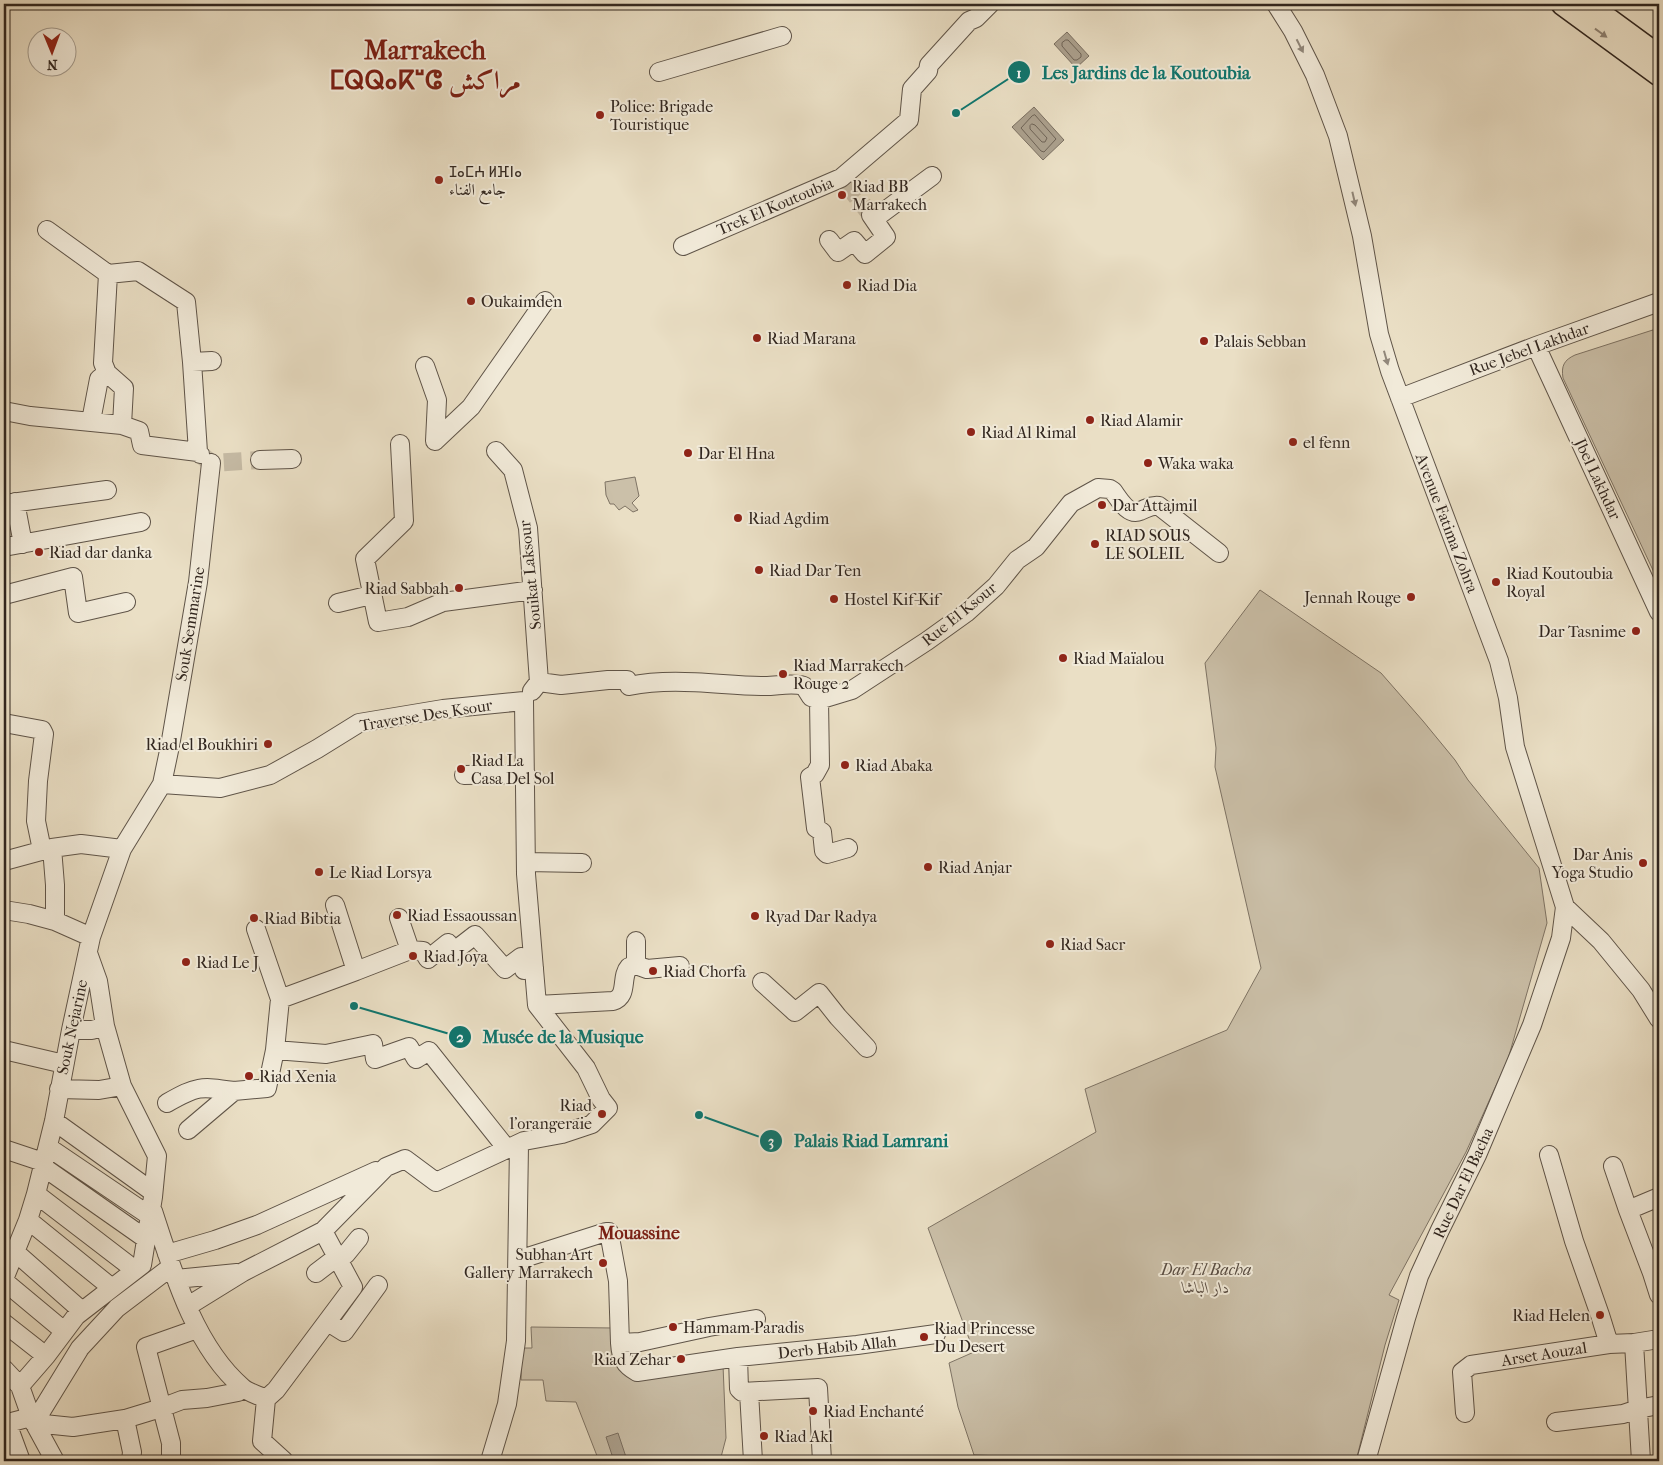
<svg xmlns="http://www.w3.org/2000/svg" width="1663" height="1465" viewBox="0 0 1663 1465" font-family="'IM FELL French Canon',Amiri,'Noto Sans Tifinagh',serif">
<rect width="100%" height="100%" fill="#eadfc5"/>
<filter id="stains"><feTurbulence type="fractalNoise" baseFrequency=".004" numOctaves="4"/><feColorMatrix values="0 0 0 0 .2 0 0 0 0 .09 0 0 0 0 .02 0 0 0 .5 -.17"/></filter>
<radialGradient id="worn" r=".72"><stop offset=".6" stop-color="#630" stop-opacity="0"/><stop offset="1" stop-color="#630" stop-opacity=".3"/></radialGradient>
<path fill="#cbc0a9" stroke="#7e7364" d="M1659,328V542L1657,544L1659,549V583L1563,378C1561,366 1564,360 1575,355Z
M635,477L639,496L632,503L638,510L633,512L625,506L619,510L614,504H610L606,495L605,482Z
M1260,590L1381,673L1423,721L1455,760L1468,780L1539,868L1547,923L1508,1059L1466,1152L1389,1295L1399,1300L1385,1345L1356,1461H1062L1061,1458L974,1455L958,1407L949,1363L974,1352L928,1228L1096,1132L1085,1089L1227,1030L1261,968L1215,767L1216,748L1205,663Z
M531,1327L614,1328L621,1364L723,1365L726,1438L720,1461H599L576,1402L546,1401L543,1380H521L522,1348H532Z"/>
<path fill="#aba08d" stroke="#7a6f61" d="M1067,32L1089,56L1076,68L1054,44Z
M1034,107L1064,140L1043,160L1012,127Z
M618,1433L626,1457L614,1461L606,1437Z"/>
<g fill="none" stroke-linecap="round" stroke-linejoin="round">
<path stroke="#6e6356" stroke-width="1" d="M1066,40H1068L1081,54V57L1077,60H1074L1062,46V43Z
M1035,115L1056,139L1044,152L1041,151L1021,128L1032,116Z
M1032,124L1035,125L1047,138L1045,142H1042L1030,129V126Z"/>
<path stroke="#c5baa4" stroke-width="18" stroke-dasharray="18 9" stroke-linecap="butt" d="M846,183L871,215
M200,454L211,463L260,460"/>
<defs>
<path id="minor" d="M1276,4L1293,31L1315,75L1338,136L1362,236L1379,334L1390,371L1499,661L1508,698L1515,747L1565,907L1601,941L1641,990L1659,1019
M659,72L782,36
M874,219L932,176
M47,230L108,274L138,271L186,302L192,362L198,452L200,454
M829,240L838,252L854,241L865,254L886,237L871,215
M683,246L841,178L909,120L912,89L928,71L929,65L969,21L976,18L990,4
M108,274L103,363L107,373L124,388L122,425
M1536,346L1659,612
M192,362L212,361
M425,366L437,400L435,441
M1400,398L1536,346L1659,302
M4,411L30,416L122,425L139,431L142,445L198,452
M91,421L99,379L107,373
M435,441L471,407L545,301
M400,444L404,521L365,559L378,622L408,617L443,602L533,590
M496,451L513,470L528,528L539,682L532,691
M260,460L292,459
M15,502L23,544
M4,504L107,490
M4,547L141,522
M4,595L73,577L78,613L126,602
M338,603L371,595
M539,682L561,685L608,680H627L629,686C673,677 717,685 761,686C775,687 790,682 804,686L811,697L819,700L852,690L927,641L966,613L996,586L1017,560L1036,547L1071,503L1098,488L1110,489L1113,491C1119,499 1128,516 1140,511C1148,508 1150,505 1159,506L1219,553
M819,700L820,765L815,774L810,777L816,828L822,832L824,851L827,854L848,848
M524,701L526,874L537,1005
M4,723L42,730L44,734L38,781L36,821L42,850
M464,775L526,774
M162,784L220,788L270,775L317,749L359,723L443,709L524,701
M4,861L52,848
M526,862L582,863
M335,905L356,971L410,950
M4,910L29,914L55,921L91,937
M399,918L410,950L423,951L428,959L448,943L453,952L475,935L505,969L521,957L524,970L534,968
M55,921V885L52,848L81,844L122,849
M256,929L280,999L356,971
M636,941V965
M762,982L795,1012L819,993L838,1017L867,1048
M280,999L275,1050L326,1054L373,1044L375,1059L409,1047L416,1059L429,1051L507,1149
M537,1005L613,1001C629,996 620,977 629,967L636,965L647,969L680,966
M71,1030H92L105,1026
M4,1050L64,1064
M59,1089L99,1090L122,1086
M167,1103C197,1086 200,1086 234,1091
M54,1121L153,1192
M188,1130L234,1091L267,1088L275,1050
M48,1147L150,1216
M4,1149L43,1162
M1549,1155L1574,1241L1600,1315L1609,1344
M42,1166L146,1239
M1613,1166L1628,1210
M36,1194L135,1270
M153,1211C172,1269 194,1346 242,1387C248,1393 259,1395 266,1399L262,1441L284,1461
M28,1220L112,1288
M14,1251L82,1311
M167,1254L215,1240L257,1225L376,1171
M338,1260L346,1254L359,1238
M518,1260L606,1232H609L618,1281L620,1343L640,1342L709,1327L756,1319
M1659,1270L1652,1273L1659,1295
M316,1273L337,1257
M1652,1273L1628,1210L1659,1197
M4,1279L28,1220L36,1194L54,1121L71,1030L91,937L122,849L162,784L170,746L198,582L211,463
M176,1279L237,1273
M4,1281L64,1331
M188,1306L243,1272L323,1231L386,1167L405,1159L436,1182L524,1141L562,1134L592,1124L608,1108L601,1099L586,1068L537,1005
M328,1322L344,1332L378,1285
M4,1323L46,1356
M620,1343C621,1358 624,1365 637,1372L738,1357L857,1345L936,1334
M738,1357L739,1389L742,1392L818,1388L822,1461
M4,1369L20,1386L31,1417
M20,1386L46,1356L76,1316L142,1265L153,1197L157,1156L122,1086L105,1026L98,981L88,953
M749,1392L753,1461
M266,1399L276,1390L353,1287L323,1231
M1465,1413L1462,1372L1471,1365L1609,1344L1634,1343
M125,1419L132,1452L131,1461
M1556,1422L1623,1414L1638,1409L1659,1405
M7,1423L21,1461
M34,1423L73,1427L125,1419L161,1408L182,1400L207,1398L238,1392L243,1388
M34,1423L80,1348L117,1308L171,1267
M4,1424L31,1417L55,1461
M171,1461V1443L146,1347L197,1329
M490,1461L507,1404L516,1341L519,1145
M1366,1461L1406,1318L1419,1276L1440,1230L1477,1155L1532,1025L1561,938L1565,907
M1641,1461L1634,1343L1659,1339"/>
<path id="major" d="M1562,4L1659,75
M1588,4L1659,56"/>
</defs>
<use href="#minor" stroke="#5f5448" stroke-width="20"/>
<use href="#major" stroke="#31261f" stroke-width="24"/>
<use href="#minor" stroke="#f1ead9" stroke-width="18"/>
<use href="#major" stroke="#eadfc5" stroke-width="21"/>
</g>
<defs><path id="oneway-solid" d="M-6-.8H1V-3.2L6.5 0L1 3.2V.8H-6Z" transform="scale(1.25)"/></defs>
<use fill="#8e8272" href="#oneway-solid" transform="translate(1601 33) rotate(36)"/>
<g fill="#91887c">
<use href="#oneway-solid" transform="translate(1300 46) rotate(63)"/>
<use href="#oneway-solid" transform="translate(1354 199) rotate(77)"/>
<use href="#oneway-solid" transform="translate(1386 358) rotate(74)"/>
</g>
<g fill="#8f2418" stroke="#f1ead9" stroke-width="2">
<circle cx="600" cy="115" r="5"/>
<circle cx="439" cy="180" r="5"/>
<circle cx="842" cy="195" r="5"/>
<circle cx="847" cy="285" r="5"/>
<circle cx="471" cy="301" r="5"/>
<circle cx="757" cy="338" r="5"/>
<circle cx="1204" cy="341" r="5"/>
<circle cx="1090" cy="420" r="5"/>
<circle cx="971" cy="432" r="5"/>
<circle cx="1293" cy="442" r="5"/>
<circle cx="688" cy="453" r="5"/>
<circle cx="1148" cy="463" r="5"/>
<circle cx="1102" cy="505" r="5"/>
<circle cx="738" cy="518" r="5"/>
<circle cx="1095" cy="544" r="5"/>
<circle cx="39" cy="552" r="5"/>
<circle cx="759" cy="570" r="5"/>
<circle cx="1496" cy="582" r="5"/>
<circle cx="459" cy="588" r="5"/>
<circle cx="1411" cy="597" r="5"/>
<circle cx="834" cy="599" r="5"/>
<circle cx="1636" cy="631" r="5"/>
<circle cx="1063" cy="658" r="5"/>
<circle cx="783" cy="674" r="5"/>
<circle cx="268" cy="744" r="5"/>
<circle cx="845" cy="765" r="5"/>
<circle cx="461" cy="769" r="5"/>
<circle cx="1643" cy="863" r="5"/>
<circle cx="928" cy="867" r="5"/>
<circle cx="319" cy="872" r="5"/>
<circle cx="397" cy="915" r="5"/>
<circle cx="755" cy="916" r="5"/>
<circle cx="254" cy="918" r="5"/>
<circle cx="1050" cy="944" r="5"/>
<circle cx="413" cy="956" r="5"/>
<circle cx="186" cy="962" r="5"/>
<circle cx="653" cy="971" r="5"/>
<circle cx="249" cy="1076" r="5"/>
<circle cx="602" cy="1114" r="5"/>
<circle cx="603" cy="1263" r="5"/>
<circle cx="1600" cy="1315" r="5"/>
<circle cx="673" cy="1327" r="5"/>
<circle cx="924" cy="1337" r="5"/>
<circle cx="681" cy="1359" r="5"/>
<circle cx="813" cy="1411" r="5"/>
<circle cx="764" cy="1436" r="5"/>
</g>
<g text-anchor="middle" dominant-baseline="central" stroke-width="4" stroke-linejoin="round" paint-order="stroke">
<g font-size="16" fill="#31261f" stroke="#f1ead9" text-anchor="start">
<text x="610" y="106">Police: Brigade<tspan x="610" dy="18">Touristique</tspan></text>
<text x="449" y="171">ⵊⴰⵎⵄ ⵍⴼⵏⴰ<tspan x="449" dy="18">جامع الفناء</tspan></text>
<text x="852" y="186">Riad BB<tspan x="852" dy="18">Marrakech</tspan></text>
<text x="857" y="285">Riad Dia</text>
<text x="481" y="301">Oukaimden</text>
<text x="767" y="338">Riad Marana</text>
<text x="1214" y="341">Palais Sebban</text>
<text x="1100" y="420">Riad Alamir</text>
<text x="981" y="432">Riad Al Rimal</text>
<text x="1303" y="442">el fenn</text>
<text x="698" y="453">Dar El Hna</text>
<text x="1158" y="463">Waka waka</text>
<text x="1112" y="505">Dar Attajmil</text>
<text x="748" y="518">Riad Agdim</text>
<text x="1105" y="535">RIAD SOUS<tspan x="1105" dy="18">LE SOLEIL</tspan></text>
<text x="49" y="552">Riad dar danka</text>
<text x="769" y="570">Riad Dar Ten</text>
<text x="1506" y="573">Riad Koutoubia<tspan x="1506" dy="18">Royal</tspan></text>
<text x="449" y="588" text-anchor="end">Riad Sabbah</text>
<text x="1401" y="597" text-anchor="end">Jennah Rouge</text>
<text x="844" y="599">Hostel Kif-Kif</text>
<text x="1626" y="631" text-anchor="end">Dar Tasnime</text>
<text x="1073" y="658">Riad Maïalou</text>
<text x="793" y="665">Riad Marrakech<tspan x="793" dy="18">Rouge 2</tspan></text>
<text x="258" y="744" text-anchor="end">Riad el Boukhiri</text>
<text x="471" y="760">Riad La<tspan x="471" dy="18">Casa Del Sol</tspan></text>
<text x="855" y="765">Riad Abaka</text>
<text x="1633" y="854" text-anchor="end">Dar Anis<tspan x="1633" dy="18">Yoga Studio</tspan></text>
<text x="938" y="867">Riad Anjar</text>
<text x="329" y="872">Le Riad Lorsya</text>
<text x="407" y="915">Riad Essaoussan</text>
<text x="765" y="916">Ryad Dar Radya</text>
<text x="264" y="918">Riad Bibtia</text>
<text x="1060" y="944">Riad Sacr</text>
<text x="423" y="956">Riad Joya</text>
<text x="196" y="962">Riad Le J</text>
<text x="663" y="971">Riad Chorfa</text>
<text x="259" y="1076">Riad Xenia</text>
<text x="592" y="1105" text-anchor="end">Riad<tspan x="592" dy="18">l’orangeraie</tspan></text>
<text x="593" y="1254" text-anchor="end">Subhan Art<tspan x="593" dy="18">Gallery Marrakech</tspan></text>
<text x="1590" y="1315" text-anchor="end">Riad Helen</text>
<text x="683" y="1327">Hammam Paradis</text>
<text x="934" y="1328">Riad Princesse<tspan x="934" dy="18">Du Desert</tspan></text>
<text x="671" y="1359" text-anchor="end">Riad Zehar</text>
<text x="823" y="1411">Riad Enchanté</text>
<text x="774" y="1436">Riad Akl</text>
</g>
<g font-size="16" fill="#31261f" stroke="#f1ead9">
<text transform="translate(775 206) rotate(-23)">Trek El Koutoubia</text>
<text transform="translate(1529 349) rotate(-20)">Rue Jebel Lakhdar</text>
<text transform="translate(1598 479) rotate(65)">Jbel Lakhdar</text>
<text transform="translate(1447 523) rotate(69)">Avenue Fatima Zohra</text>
<text transform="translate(530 575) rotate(-96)">Souikat Laksour</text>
<text transform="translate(959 614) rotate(-39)">Rue El Ksour</text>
<text transform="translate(190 624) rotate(-81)">Souk Semmarine</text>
<text transform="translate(426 715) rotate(-9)">Traverse Des Ksour</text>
<text transform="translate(72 1027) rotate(-78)">Souk Nejarine</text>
<text transform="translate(1463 1183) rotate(-65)">Rue Dar El Bacha</text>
<text transform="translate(837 1347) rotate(-6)">Derb Habib Allah</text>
<text transform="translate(1544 1354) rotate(-9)">Arset Aouzal</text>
</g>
<g font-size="16" font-style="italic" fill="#584c42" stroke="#f1ead9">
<text x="1206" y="1269">Dar El Bacha<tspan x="1206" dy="18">دار الباشا</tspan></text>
</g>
<g font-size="18" font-weight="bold" fill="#7a1f14" stroke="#f1ead9">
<text x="639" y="1233">Mouassine</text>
</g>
<g font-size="26" font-weight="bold" fill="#7a1f14" stroke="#f1ead9">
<text x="425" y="50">Marrakech<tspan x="425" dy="30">ⵎⵕⵕⴰⴽⵯⵛ مراكش</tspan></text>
</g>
</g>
<path fill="none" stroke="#0f766e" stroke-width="2" d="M956 113L1019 72M354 1006L460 1037M699 1115L771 1141"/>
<g fill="#0f766e" stroke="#f1ead9" stroke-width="2">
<circle cx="956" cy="113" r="5"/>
<circle cx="354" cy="1006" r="5"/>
<circle cx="699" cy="1115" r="5"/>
<circle cx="1019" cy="72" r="12"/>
<circle cx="460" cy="1037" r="12"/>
<circle cx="771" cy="1141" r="12"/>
</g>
<g font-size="15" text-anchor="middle" font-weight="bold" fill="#fff">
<text x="1019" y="78">1</text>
<text x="460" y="1042">2</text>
<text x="771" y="1146">3</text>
</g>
<g font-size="18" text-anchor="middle" font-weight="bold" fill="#0f766e" stroke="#f1ead9" stroke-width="4" stroke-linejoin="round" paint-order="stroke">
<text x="1146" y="79">Les Jardins de la Koutoubia</text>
<text x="563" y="1043">Musée de la Musique</text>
<text x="871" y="1147">Palais Riad Lamrani</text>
</g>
<rect width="1663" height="1465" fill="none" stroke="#eadfc5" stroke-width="20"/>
<rect x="5" y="5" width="1653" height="1455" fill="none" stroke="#31261f" stroke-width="2.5"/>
<rect x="10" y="10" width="1643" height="1445" fill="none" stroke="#31261f"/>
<g transform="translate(52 52) rotate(179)"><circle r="24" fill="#f1ead9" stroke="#a49c8f"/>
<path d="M0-4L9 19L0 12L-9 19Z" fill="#8f2418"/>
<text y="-8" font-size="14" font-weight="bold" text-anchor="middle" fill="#31261f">N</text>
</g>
<rect width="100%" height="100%" filter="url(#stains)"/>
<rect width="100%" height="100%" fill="url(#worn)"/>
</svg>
